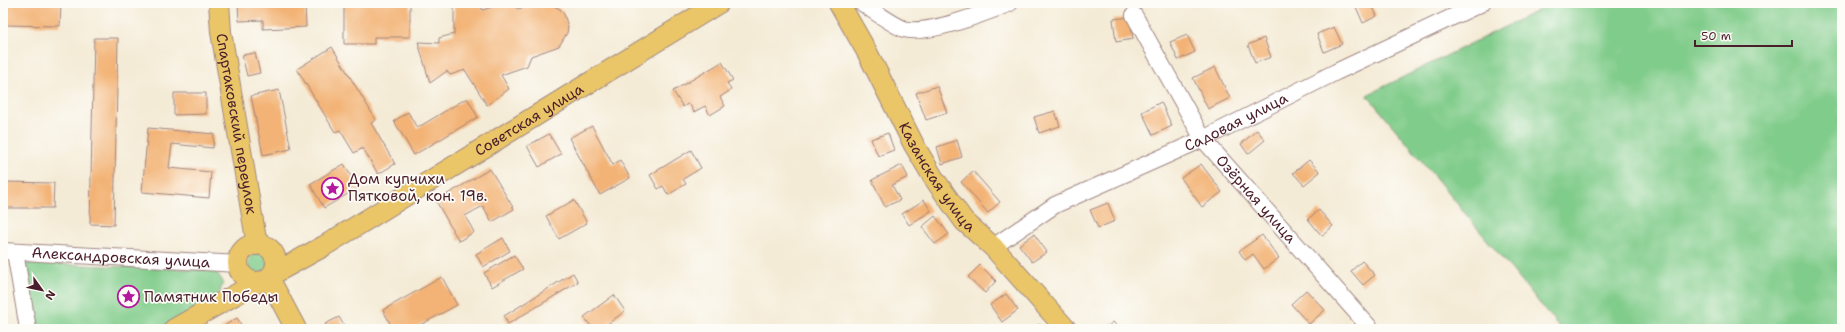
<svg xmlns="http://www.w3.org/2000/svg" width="1845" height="332" viewBox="0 0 1845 332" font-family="'Shantell Sans',sans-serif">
<rect width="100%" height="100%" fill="#fdfcf7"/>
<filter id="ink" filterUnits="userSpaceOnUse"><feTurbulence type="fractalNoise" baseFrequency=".025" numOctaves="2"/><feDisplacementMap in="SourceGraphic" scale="8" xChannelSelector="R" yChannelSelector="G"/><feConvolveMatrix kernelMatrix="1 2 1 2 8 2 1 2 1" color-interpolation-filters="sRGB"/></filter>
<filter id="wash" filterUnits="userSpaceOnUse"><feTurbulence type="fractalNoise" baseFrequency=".012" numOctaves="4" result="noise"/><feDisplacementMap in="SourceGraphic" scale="16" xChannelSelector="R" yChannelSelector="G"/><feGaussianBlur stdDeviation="0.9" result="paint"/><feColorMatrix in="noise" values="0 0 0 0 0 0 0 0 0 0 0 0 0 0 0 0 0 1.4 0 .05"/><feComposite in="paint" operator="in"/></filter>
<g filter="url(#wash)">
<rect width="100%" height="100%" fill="#f4ebd6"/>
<path fill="#80cc8a" stroke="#65765a" d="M1553,3H1842V329H1561L1367,95Z
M248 263a10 10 0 1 1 20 0a10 10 0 1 1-20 0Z
M25,263L210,270L218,274L223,282L220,292L211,300L159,329H37Z"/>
<g id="blocks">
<path fill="#f3b376" d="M3,3H61L60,26L3,25Z
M238,3H305L306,27L263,29V20L239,21Z
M344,3H410V37H374V44H344Z
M454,3H482V10L508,3L518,9L539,3H548L560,9L564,14L568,27L567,33L559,46L531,56L527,66L501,75L509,89L487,105L465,70L450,75L447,71L430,83L418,42L439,43V38L454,34Z
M1364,3H1371L1377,16L1363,23L1356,7Z
M1130,17L1133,39L1116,42L1113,19Z
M1334,27L1342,44L1324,52L1317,34Z
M1187,35L1195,52L1178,60L1170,42Z
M94,38H118L114,225L90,224Z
M1264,38L1271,57L1255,63L1248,45Z
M332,47L376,120L371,123L395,164L378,174L363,148L354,153L340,130L335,132L297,69Z
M255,53L260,73L247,76L242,55Z
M722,62L733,80L727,83L731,90L720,97L725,106L710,115L705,106L694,112L689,103L683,107L673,91Z
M1215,67L1230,98L1208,109L1193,78Z
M937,86L947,113L926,120L916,93Z
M279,90L291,149L263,155L251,96Z
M174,93H206V114L174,115Z
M467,98L478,117L414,155L394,121L408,112L417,128Z
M1161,102L1172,126L1153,135L1142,112Z
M1055,111L1060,126L1039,133L1034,117Z
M592,126L613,165L620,160L630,178L600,195L569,138Z
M148,128L214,134L213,148L172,144L169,168L211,172L209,198L142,192Z
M1257,130L1265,140L1248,154L1241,144Z
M888,133L894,150L878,156L871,139Z
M549,134L561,154L539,167L527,146Z
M957,140L962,157L942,164L937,147Z
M691,150L701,168L683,179L686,184L668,195L663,186L658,189L650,175Z
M1309,160L1320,172L1304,185L1293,173Z
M344,164L358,188L324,208L310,184Z
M1201,164L1222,192L1202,207L1181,178Z
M902,165L908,177L892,185L900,200L885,207L872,180Z
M490,169L514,209L492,222L483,206L465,216L474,232L459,241L436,201Z
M973,171L1000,202L988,213L961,182Z
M3,182L54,183L53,208H3Z
M574,200L587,223L559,239L546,216Z
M924,200L931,211L909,225L902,214Z
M1108,203L1115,221L1098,228L1090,210Z
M1319,210L1333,226L1322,236L1308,219Z
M935,216L949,234L935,244L922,227Z
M1034,234L1047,252L1032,262L1019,245Z
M1262,235L1279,258L1264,269L1253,254L1245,260L1239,251Z
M503,238L510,251L483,267L476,254Z
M514,255L523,269L492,287L484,273Z
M1362,261L1375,275L1363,285L1351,271Z
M980,265L996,281L985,293L968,277Z
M573,273L578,282L508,324L504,316Z
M442,277L457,305L413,329H393L383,310Z
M1306,290L1325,310L1309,324L1291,304Z
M1006,294L1018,310L1002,322L990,305Z
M614,295L625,311L601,329H593L584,317Z
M339,317L346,329H328L325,324Z
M237,318L244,329H219Z
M1113,322L1120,329H1105Z
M1039,324L1044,329H1035Z
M621,325L624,329H615Z"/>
</g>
</g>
<g filter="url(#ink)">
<use href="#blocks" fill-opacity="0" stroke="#9f8580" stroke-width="1"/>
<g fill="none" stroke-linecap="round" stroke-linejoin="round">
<defs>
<g id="minor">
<path d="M862,3C872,10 893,25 904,29C926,36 988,12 1010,3"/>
<path id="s1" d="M1134,15L1203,139L1371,329"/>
<path id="s2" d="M993,247L1055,205L1203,139L1336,72L1482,3"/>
<path id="s3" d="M3,251L239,264"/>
<path d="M15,252L28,329"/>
</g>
<g id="major">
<path id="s4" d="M219,3L221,32L257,245"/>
<path id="s5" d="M839,3L867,52L914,145L933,177L964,221L993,247L1066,329"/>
<circle cx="257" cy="263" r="19"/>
<path id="s6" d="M273,274L324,246L719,3"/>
<path d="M269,278L296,329"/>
<path d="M174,329L258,282"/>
</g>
</defs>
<use href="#minor" stroke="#9f8580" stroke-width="18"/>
<use href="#major" stroke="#9f8580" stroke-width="22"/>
<use href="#minor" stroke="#fff" stroke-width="16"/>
<use href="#major" stroke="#eac669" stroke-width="20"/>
</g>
</g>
<defs>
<symbol id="sight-ring" viewBox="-11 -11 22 22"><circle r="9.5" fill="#fdfcf7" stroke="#b5179e" stroke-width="1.5"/><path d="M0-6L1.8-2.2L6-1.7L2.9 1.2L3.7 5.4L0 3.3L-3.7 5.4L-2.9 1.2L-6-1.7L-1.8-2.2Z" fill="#b5179e"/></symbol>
</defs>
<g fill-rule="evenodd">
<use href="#sight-ring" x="320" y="176" width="25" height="25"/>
<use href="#sight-ring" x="116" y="284" width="25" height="25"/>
</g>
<g text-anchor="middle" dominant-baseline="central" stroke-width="3.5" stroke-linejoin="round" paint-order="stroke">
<g font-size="15" fill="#4a1f2b" stroke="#fdfcf7">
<text stroke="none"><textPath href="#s6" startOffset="299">Советская улица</textPath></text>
<text stroke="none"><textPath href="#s2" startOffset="274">Садовая улица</textPath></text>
<text stroke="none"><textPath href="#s4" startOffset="122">Спартаковский переулок</textPath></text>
<text stroke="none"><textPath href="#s5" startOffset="200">Казанская улица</textPath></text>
<text stroke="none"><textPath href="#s1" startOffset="222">Озёрная улица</textPath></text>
<text stroke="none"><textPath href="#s3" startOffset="118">Александровская улица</textPath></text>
</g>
<g font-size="15" fill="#4a1f2b" stroke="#fdfcf7" text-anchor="start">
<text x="348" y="179">Дом купчихи<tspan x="348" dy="17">Пятковой, кон. 19в.</tspan></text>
<text x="144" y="297">Памятник Победы</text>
</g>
</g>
<rect width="1845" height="332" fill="none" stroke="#fdfcf7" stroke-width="16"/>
<g transform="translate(42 290) rotate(123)" stroke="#fdfcf7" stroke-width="3" paint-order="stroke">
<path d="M0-3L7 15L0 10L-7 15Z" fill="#4a1f2b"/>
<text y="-6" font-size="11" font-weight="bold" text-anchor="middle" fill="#4a1f2b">N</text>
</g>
<path d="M1695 40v6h97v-6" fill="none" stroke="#4a1f2b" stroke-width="2"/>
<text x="1701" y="40" font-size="12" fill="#4a1f2b" stroke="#fdfcf7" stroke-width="3" paint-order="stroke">50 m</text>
</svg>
